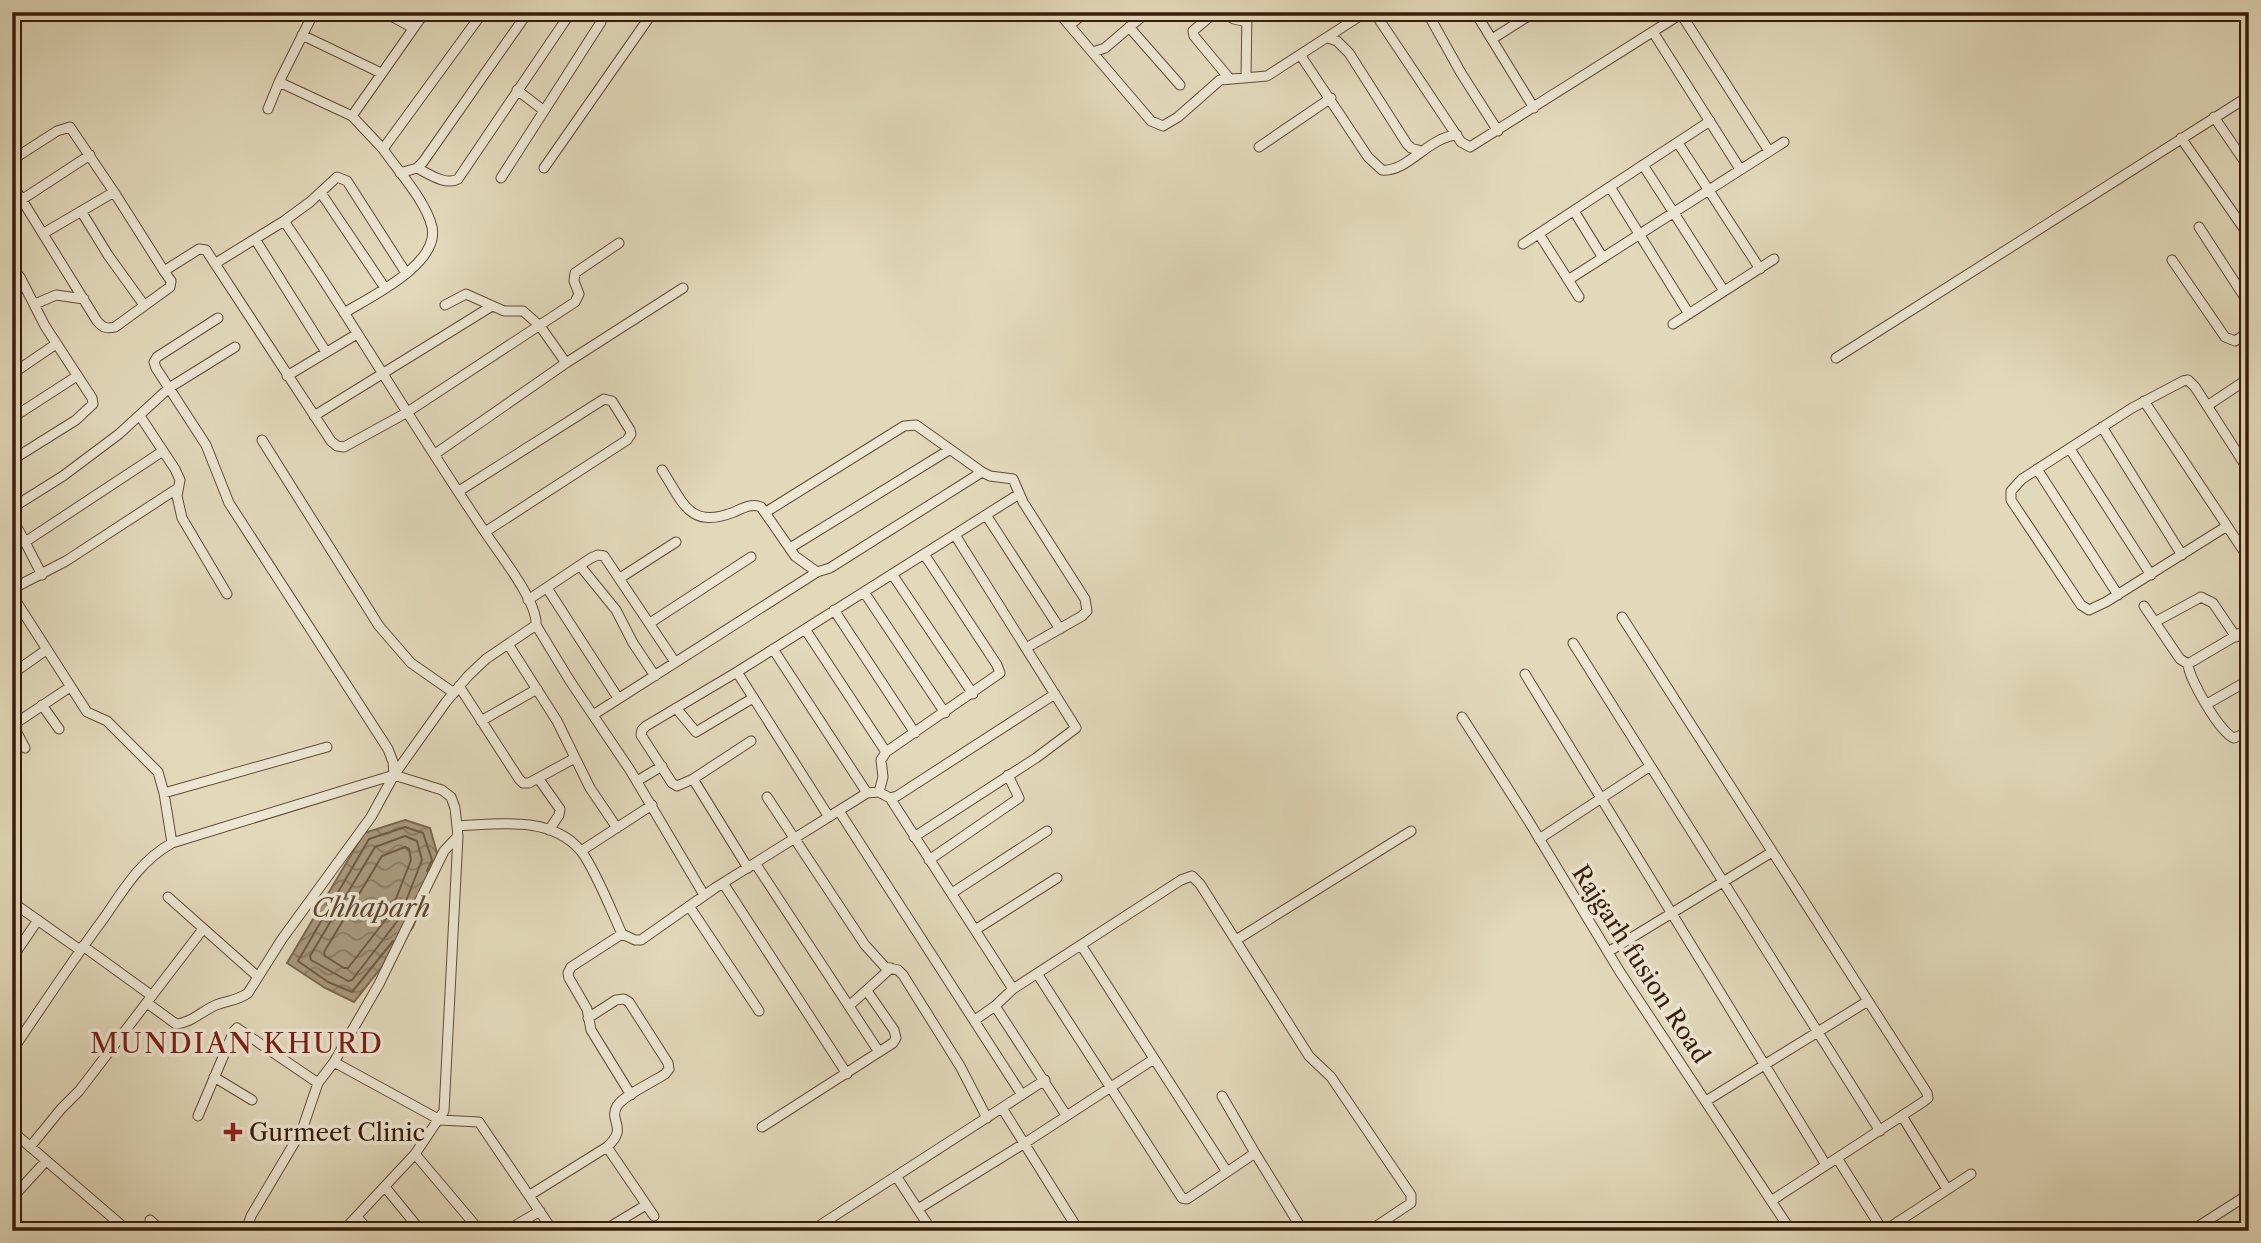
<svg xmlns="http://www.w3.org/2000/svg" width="2261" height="1243" viewBox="0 0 2261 1243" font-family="'Libre Caslon Text',serif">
<defs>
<pattern id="water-waves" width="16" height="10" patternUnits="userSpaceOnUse" patternTransform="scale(1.75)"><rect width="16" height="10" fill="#a8997e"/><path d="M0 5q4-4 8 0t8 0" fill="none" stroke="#8a7c65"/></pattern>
</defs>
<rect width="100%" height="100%" fill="#e2d9bb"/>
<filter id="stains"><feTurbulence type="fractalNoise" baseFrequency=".00286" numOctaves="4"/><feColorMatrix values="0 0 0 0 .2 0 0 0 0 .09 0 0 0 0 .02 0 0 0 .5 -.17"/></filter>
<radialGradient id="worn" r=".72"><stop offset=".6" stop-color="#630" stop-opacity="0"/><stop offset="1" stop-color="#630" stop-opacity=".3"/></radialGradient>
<path fill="url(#water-waves)" stroke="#7b674f" stroke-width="2" d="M405,820L430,828L439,860L413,927L354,1002L325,988L287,963L364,833Z"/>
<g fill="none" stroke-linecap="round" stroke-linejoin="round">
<path stroke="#705a44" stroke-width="2" d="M405,836L417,841L422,860L399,919L352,980L348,981L311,960L310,956L375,847Z
M405,847L409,849L411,860L390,914L348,968H344L325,956L324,952L382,856Z
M393,941L352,992L328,982L298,961L369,839L405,827L423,833L432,860L427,871"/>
<defs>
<path id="street" d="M384,12L413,28
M1058,12L1151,121L1163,126L1178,117L1220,80L1267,76L1366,12
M1215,12L1193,31L1194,36L1229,78
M1222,12L1234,19L1247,22
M1374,12L1461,142L1470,147L1684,12
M1427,12L1461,73L1498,131
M1475,12L1534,108
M1681,14L1769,151
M1070,25L1085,12
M1129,27L1180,85
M1653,32L1740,169
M302,35L381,73
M1328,38L1337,41L1349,53L1407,144L1411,148L1421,151
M1492,39L1530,15
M1093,52L1105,48L1147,12
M1301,56L1368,157L1382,170C1407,173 1428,137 1457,135
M1246,77L1247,12
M279,82L352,116L383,149
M517,90L543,110
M268,109L279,82L314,12
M352,116L425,12
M2214,117L2249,168
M2181,138L2249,236
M1678,143L1760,269
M1259,147L1331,98
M12,160L57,131L70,127L114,192
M1643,165L1724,291
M417,168C429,174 446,186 458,179L571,12
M544,168L653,12
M400,173L417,168L423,162L528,12
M501,178L601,22L602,18L597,12
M12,184L97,321C103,328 107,329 115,327L170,287L171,281L164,271L199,249L206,250L331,441L337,446L344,447L406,413L575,302L579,294L574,281L575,273L619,243
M1610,187L1689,314
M321,193L385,288
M12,206L90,155
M81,211L108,255L144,305
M1574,211L1603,258
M2199,227L2249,304
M44,233L114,192L164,271
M1539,234L1579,297
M255,239L326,352
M1523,244L1710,121
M2172,260L2225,337L2235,341L2249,332
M216,263L284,221L310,202L337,177L347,181L406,273
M12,269L20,277L45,326L92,398L93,404L76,420L12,460
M1568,280L1784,142
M35,304L56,295L84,299
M445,305L466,294L504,311H523L540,326L566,363
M344,313C370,297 440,264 432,227C426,201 398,171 383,149L483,12
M218,318L157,357L154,362L156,368L206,445L229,503L388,749L393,762L394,775
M1673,324L1774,259
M1836,358L2249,96
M12,374L56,344
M287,376L357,334
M2144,401L2249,559
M2207,406L2249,378
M140,416L163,451
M314,416L492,306
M12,418L77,376
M2102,427L2182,555
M262,440L379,626L411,663L454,693
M2070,449L2151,575
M435,454L566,363L683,288
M2037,469L2118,595
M662,470C683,502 689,530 734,512C743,508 751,503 761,507L795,556L817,572L830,568L982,472
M459,491L604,399L612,401L630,430L631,434L627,440L485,532
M12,508L63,476L119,434L169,388L235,347
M766,512L904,426L916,425L982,472L990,476L1013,479L1023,502L1085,599L1087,611L1082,616L1026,648
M986,515L1060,629
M12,518L25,542
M2227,526L2106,602L2089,610L2081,605L2011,500V491L2022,479L2132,408L2183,381L2188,380L2195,387L2249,471
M790,548L949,450
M581,567L616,610L633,643L655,676
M892,574L973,694
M42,575L25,542L163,451L175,469L180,480L177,496L182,518L227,594
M620,578L676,542
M547,588L618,698
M12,589L66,561L178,488
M864,592L945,713
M12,595L87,712L107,721L158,772L164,793L172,843
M528,600L591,558L598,555L604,556L675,662
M2144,606L2180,659L2188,664L2249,628
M834,610L915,733
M1622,617L1927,1093L1928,1098L1923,1102L1771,1201
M2155,622L2201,597L2213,603L2236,637
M650,623L751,557
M536,625L570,681L630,770L704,895
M805,629L886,752
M1573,643L1880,1131
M508,644L557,721L590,788L617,828
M773,649L867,793
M12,656L20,668
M2188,664C2189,679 2220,733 2234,738L2249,732
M737,672L829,817
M12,674L46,650
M1525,674L1826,1165
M459,686L519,779L523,783H529L575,758
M2207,704L2249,680
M42,705L59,729
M676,708L696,732L753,698
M593,715L817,572
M1462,717L1528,820L1620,972L1791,1231
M481,721L537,689
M751,741L693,779L677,786L672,783L641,735L642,730L646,726L737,672L1019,494
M25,748L13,725L70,687
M538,778L560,809L559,815L549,830
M693,779L748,868
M637,781L662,766
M879,792L883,777L881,760L886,752L1000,673L997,665L924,554
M164,793L327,747
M767,797L865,945L885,967L898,970L903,975L960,1066L987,1118
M890,798L1013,989
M839,811L1022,1095
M457,826C498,824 551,815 581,851C595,869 612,912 622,934
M914,837L1036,758L1076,728L955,535
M1539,839L1649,767
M581,851L652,805
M929,860L1019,798L1008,775
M755,863L879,1052
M723,883L847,1074
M952,893L1047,831
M168,897L258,977
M12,902L80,950
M689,906L759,1011
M975,930L1057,878
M1236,940L1411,831
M1081,945L1227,1172L1255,1153L1303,1231
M83,946L152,996
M1608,952L1772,852
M12,958L38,920
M1038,975L1182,1198L1187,1199L1227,1172
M147,1003L176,1024C191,1023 202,1011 216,1005C228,1000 237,1001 248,993L282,939L371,817L394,775L446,702L468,676L486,659L536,625C538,603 502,557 489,538C418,434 355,325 284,221
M849,1006L891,968
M995,1006L1066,1115
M975,1020L995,1006L1013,989L1181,880L1192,876L1200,884L1309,1056L1331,1077L1411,1195V1203L1369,1231
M12,1051C42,1006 72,961 104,918C124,889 140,861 172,843L394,775L442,790L451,797L455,808L458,836L444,1111L415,1154L343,1231
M334,1062L440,1120L479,1122L553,1231
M214,1077L252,1100
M631,1095L591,1030L587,1009L569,978L568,973L571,967L622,934L635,940H641L715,888L867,793L879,792L890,798L897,796L1055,694
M1222,1096L1255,1153
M1706,1101L1868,1001
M1002,1108L1079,1231
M198,1116L234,1031L237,1028L318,1083
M1902,1116L1947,1189
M762,1127L893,1043L896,1038L894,1030L867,991
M12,1131L128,1231
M30,1147L61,1109L79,1091L203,929
M607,1147L654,1216
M415,1154L480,1231
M1837,1158L1883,1231
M896,1176L932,1231
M385,1187L421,1231
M530,1195L607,1147C629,1127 608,1122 617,1106C624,1095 653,1082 665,1074L669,1069L668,1063L629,1002L624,999L616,1000L588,1018
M12,1198L46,1161
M918,1209L1025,1143L1154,1059
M357,1217L369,1231
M150,1220L162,1231
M246,1231L251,1216L302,1130L318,1083L334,1062L379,984L444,851L458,836
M506,1231L540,1211
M603,1231L646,1205
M811,1231L1045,1080
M1884,1231L1971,1174
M2191,1231L2249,1194"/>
</defs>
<use href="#street" stroke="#624b36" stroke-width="11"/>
<use href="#street" stroke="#ece6d3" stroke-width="9"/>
</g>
<path fill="#8f2418" stroke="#ece6d3" stroke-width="2.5" d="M229.5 1121.5h7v7h7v7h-7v7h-7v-7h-7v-7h7z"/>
<g text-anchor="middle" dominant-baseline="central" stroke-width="7" stroke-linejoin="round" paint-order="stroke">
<g font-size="24" fill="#371c09" stroke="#ece6d3">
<text transform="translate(1641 964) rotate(57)">Rajgarh fusion Road</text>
</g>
<g font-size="24" fill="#371c09" stroke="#ece6d3" text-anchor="start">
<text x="249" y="1132">Gurmeet Clinic</text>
</g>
<g font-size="26" font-style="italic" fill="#5f4832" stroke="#ece6d3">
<text x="371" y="908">Chhaparh</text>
</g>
<g font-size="28" letter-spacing="2" fill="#7a1f14" stroke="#ece6d3">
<text x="237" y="1043">MUNDIAN KHURD</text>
</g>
</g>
<rect width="2261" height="1243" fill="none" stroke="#e2d9bb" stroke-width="42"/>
<rect x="14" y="14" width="2233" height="1215" fill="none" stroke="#371c09" stroke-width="3.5"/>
<rect x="21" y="21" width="2219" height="1201" fill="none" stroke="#371c09" stroke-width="2"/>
<rect width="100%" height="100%" filter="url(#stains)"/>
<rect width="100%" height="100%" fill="url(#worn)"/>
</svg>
